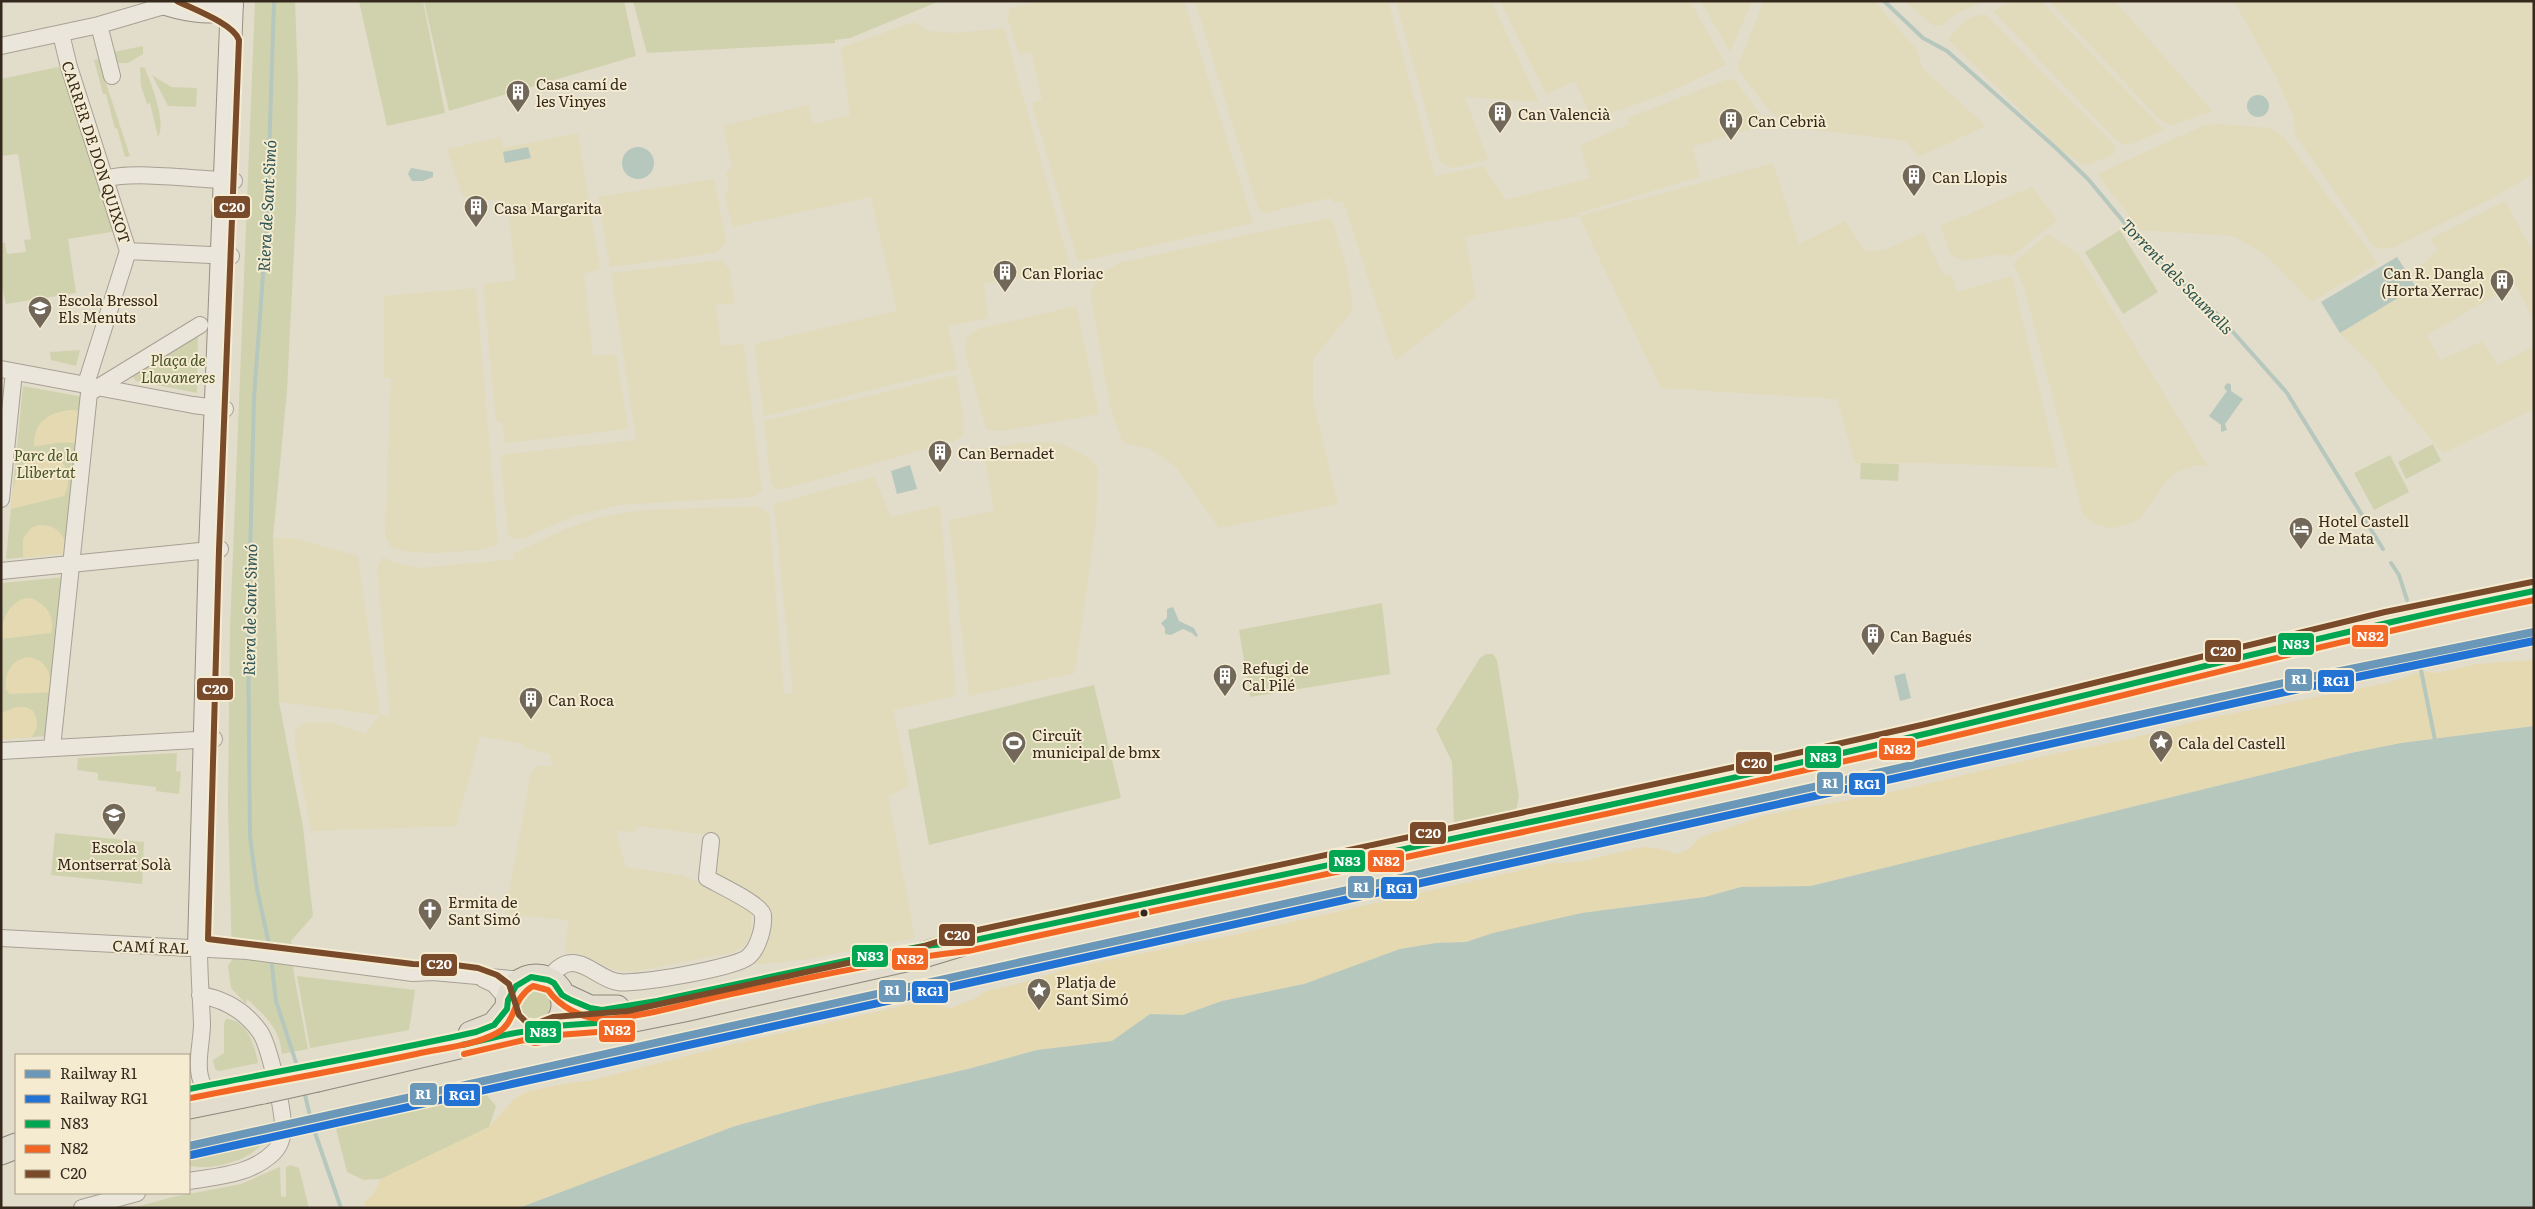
<svg xmlns="http://www.w3.org/2000/svg" width="2535" height="1209" viewBox="0 0 2535 1209" font-family="Literata,serif">
<rect width="100%" height="100%" fill="#e2dccb"/>
<path fill="#e1dbbb" d="M1042,1H1184L1253,223L1078,262L1032,103L1042,99L1031,52L1019,54L1007,17L1010,8Z
M1195,1H1388L1435,176L1483,166L1506,200L1590,178L1580,145L1630,124L1628,118L1728,79L1735,80L1767,124L1692,147L1700,177L1578,213L1579,216L1773,163L1799,244L1845,221L1865,251L1884,250L1923,233L1943,274L1952,277L1957,292L2012,276L2058,468L1929,463H1855L1837,399L1661,388L1579,216L1465,237L1476,297L1395,361L1343,201L1335,203L1330,198L1264,213L1258,208Z
M1396,1H1491L1539,102L1465,97L1488,160L1451,168L1440,162Z
M1500,1H1690L1726,65L1674,90L1593,120L1575,81L1546,94Z
M1701,1H1752L1730,52Z
M1764,1H1874L1917,50L1922,68L1986,126L1918,157L1907,141L1809,129L1780,119L1768,109L1737,68Z
M1904,1H1985L1955,14L1943,25L1934,26Z
M2019,1H2041L2164,130L2133,143L2123,145L2115,139L1994,12L1995,10L2006,4Z
M2049,1H2115L2212,111L2170,126L2159,119Z
M2234,1H2534V174L2485,202L2393,248L2382,249L2373,246L2295,135L2294,118L2276,77Z
M1985,14L2113,144L2116,148L2113,155L2087,165L2080,163L2064,152L1948,40L1962,23L1971,17Z
M914,22L929,31L955,33L1004,28L1070,266L984,284L988,318L948,326L957,369L764,416L754,344L897,311L871,197L732,227L725,196L729,185L726,173L732,166L723,126L808,105L813,124L850,115L841,48Z
M2221,124L2269,128L2283,136L2378,263L2311,302L2265,254L2233,236L2140,230L2097,174L2205,125Z
M578,133L600,269L584,274L593,356L616,354L628,429L505,443L502,422L496,421L483,284L516,280L508,208L500,199L473,201L462,195L447,149L501,137L503,148Z
M714,179L726,241L720,249L715,253L610,267L598,197Z
M2032,187L2057,220L2011,257L2002,254L1963,261L1951,255L1940,226Z
M2505,201L2534,254V321L2515,284L2427,335L2440,360L2483,341L2497,365L2534,346V409L2443,453L2384,383L2376,370L2340,333L2416,287L2413,273L2438,250L2430,239Z
M1328,219L1332,220L1347,268L1353,310L1313,359V400L1338,504L1219,528L1175,466L1150,449L1123,443L1111,410L1090,293L1100,273L1119,263L1284,227Z
M2048,234L2079,255L2208,466L2197,465L2178,471L2165,483L2140,519L2124,526L2111,528L2096,525L2083,515L2025,290L2013,263Z
M722,260L729,269L735,303L716,305L721,346L744,344L762,491L752,497L619,505L574,516L522,539L513,538L508,535L500,455L636,440L611,273Z
M476,288L498,544L479,550L434,553L408,552L391,547L385,536L391,378H384V296Z
M1076,306L1099,414L1002,431L986,429L965,352L967,337L978,329Z
M956,375L964,421L963,436L954,441L783,489H775L771,483L764,421Z
M1049,442L1065,445L1089,458L1098,468L1096,520L1075,673L969,696L949,520L994,511L983,449L1021,443Z
M874,477L891,517L940,505L956,696L893,710L909,786L888,796L915,938L808,959L756,965L754,962L770,915L763,901L712,875L708,835L637,826L636,832L616,831L626,867L681,875L737,898L751,911V932L746,944L735,952L631,972L614,970L583,955L565,952L568,920L505,914L531,772L537,766H552L550,754L524,748L523,744L480,736L456,826L311,831L295,744V731L305,722H331L365,734L380,715L279,702L273,538H293L358,556L380,714L390,717L377,568L383,557L390,561L419,568L514,559V553L566,529L600,517L644,510L758,506L769,514L784,694L793,693L774,504Z"/>
<path fill="#d0d2ad" d="M255,1H295L298,83L296,211L287,390L273,538L279,702L303,827L313,916L291,941L294,975L308,1049L282,1054C279,1027 266,1017 247,999L246,1004L231,988L228,966L232,960L228,806L230,628Z
M359,1H423L445,113L387,126Z
M424,1H624L636,56L449,111Z
M633,1H940L850,38L835,40V43L647,53Z
M143,46V54L128,63H114L108,53Z
M98,59L130,156L125,157L117,128L115,129L106,94H103L94,60Z
M63,66L117,231L68,239L76,293L6,304L1,282V243H5L7,254L26,252L24,240L31,239L18,154L1,156V79Z
M140,67L145,68C151,85 167,121 158,137L150,103L147,104L141,86Z
M152,75L171,87L197,88L196,107L168,106Z
M2120,230L2158,292L2123,314L2085,252Z
M198,334L197,393L136,381L131,374Z
M80,350L76,366L51,360L50,352Z
M23,386L83,397L68,553L6,559Z
M2433,444L2441,461L2406,479L2398,462Z
M2390,455L2409,492L2374,510L2354,473Z
M1861,463L1899,464L1898,481L1860,479Z
M65,577L49,736L1,739L3,583Z
M1382,603L1390,674L1250,697L1239,630Z
M1486,654H1493L1497,660L1519,797L1516,811L1454,826L1452,762L1436,729L1480,658Z
M1094,685L1121,798L929,845L908,730Z
M177,753L176,771L181,772L179,794L156,791V787L98,780V773L77,770L78,758Z
M55,833L144,842L142,884L51,875Z
M297,976L415,990L409,1030L310,1048Z
M521 1005a15 15 0 1 1 30 0a15 15 0 1 1-30 0Z
M226,1019C248,1020 255,1047 258,1063L219,1071L215,1069L213,1060L224,1053V1024Z
M477,1090L486,1094L496,1106L489,1127L381,1179L364,1180L347,1172L334,1121Z
M267,1135C259,1160 211,1171 189,1166V1154Z
M290,1165L299,1168L309,1208H132L173,1197L241,1184L280,1167L281,1196L286,1197V1167Z"/>
<path fill="#e5d9b2" d="M71,410L82,411L79,444C58,440 53,445 34,446C34,421 49,412 71,410Z
M43,453C66,456 74,476 64,496L11,509C12,488 17,456 43,453Z
M38,525C57,524 65,535 68,553L23,558V539L31,528Z
M30,598C45,603 56,616 51,633L1,639C1,621 9,599 30,598Z
M26,657C40,658 47,664 50,678L55,679L53,692L10,694L6,690C4,674 10,662 26,657Z
M2534,660V726L2401,743L2351,753L1811,886L1741,887L1705,897L1624,907L1493,933L1466,942L1436,943L1400,949L1304,984L1222,1001L1183,1015L1150,1014L1112,1041L1037,1050L968,1069L821,1103L735,1126L519,1208H366L364,1202L372,1196L381,1179L489,1127L515,1098L529,1091L574,1082L589,1081L729,1045L911,1004L925,1003L951,1008L974,999L986,991L1014,985L1070,968L1233,935L1553,863L1578,862L1642,847L1657,848L1677,854L1689,849L1701,837L1766,815L1892,792L2053,754L2129,739L2200,720L2387,683L2423,671L2437,673L2476,664Z
M16,707H26L33,711C39,720 38,730 31,737L1,739V713Z"/>
<path fill="#b6c7bd" d="M2247 106a11 11 0 1 1 22 0a11 11 0 1 1-22 0Z
M528,147L531,158L505,163L503,152Z
M622 163a16 16 0 1 1 32 0a16 16 0 1 1-32 0Z
M411,168L433,172V177L423,181H412L408,174Z
M2397,257L2416,287L2340,333L2321,302Z
M2229,383L2231,385V391L2243,399L2225,424L2227,430L2221,432V425L2209,416L2227,391L2224,388L2226,384Z
M910,465L917,489L897,494L891,471Z
M1173,607L1179,621L1194,628L1198,636L1196,637L1192,633L1183,629L1171,635L1165,634V628L1161,623L1167,618V609Z
M1905,673L1911,698L1900,701L1894,676Z
M2534,726V1208H519L735,1126L821,1103L968,1069L1037,1050L1112,1041L1150,1014L1183,1015L1222,1001L1304,984L1400,949L1436,943L1466,942L1493,933L1582,913L1705,897L1741,887L1811,886L2351,753L2401,743Z"/>
<g fill="none" stroke-linecap="round" stroke-linejoin="round">
<path stroke="#b6c7bd" stroke-width="4" d="M1884,1L1923,38L1947,51L2056,148L2088,179L2147,250L2217,314L2287,393L2383,549
M2391,563L2399,575L2407,600
M2420,665L2435,740
M270,949L257,889L250,837L248,637L254,398L267,220L274,1
M271,958L276,1001L300,1075
M304,1091L312,1124L341,1208"/>
<defs>
<path id="street" d="M99,25L112,76
M61,34L69,67L128,251L86,384
M1,46L99,25L167,5
M106,179C131,170 204,180 234,181
M128,251L231,256
M1,369L193,405L225,409
M1,499L14,372
M1,571L220,549
M52,748L89,393L200,325
M1,751L214,739
M1,938L247,951L413,973L433,972L523,980
M199,947C199,973 201,998 202,1024C202,1043 194,1067 203,1085C207,1094 219,1092 227,1091
M483,979L494,984L508,1000
M548,980C554,972 561,963 572,963C588,963 602,980 618,982C636,985 735,968 748,957C758,949 764,928 763,915C761,904 717,884 707,878L711,841
M189,1181C218,1176 251,1175 274,1152C279,1147 282,1139 283,1131C284,1113 270,1047 260,1032C245,1011 224,999 200,995
M82,1208L137,1193"/>
<path id="secondary" d="M157,1C176,8 215,18 232,6
M199,947L210,550L232,1"/>
<path id="primary" d="M508 1005a28 28 0 1 1 56 0a28 28 0 1 1-56 0Z
M562,995L590,1008H617
M555,1026L629,1020L684,1009L923,955L966,942L1764,770L1928,733L2387,621L2534,591
M471,1034L494,1025L507,1009
M317,1079L524,1031
M189,1106L263,1091
M1,1152L16,1146"/>
</defs>
<use href="#street" stroke="#a7a194" stroke-width="18"/>
<use href="#secondary" stroke="#979084" stroke-width="24"/>
<use href="#primary" stroke="#8c867b" stroke-width="27"/>
<use href="#street" stroke="#eae6dc" stroke-width="16"/>
<use href="#secondary" stroke="#eae6dc" stroke-width="22"/>
<use href="#primary" stroke="#e1dcce" stroke-width="25"/>
<defs>
<path id="primary-bridge" d="M263,1091L317,1079"/>
</defs>
<use href="#primary-bridge" stroke="#8c867b" stroke-width="27" stroke-linecap="butt"/>
<use href="#primary-bridge" stroke="#e1dcce" stroke-width="25"/>
<defs>
<path id="bus-1" d="M462,1045C482,1041 501,1035 521,1032C537,1029 537,1038 555,1026L623,1021
M189,1089C285,1070 381,1053 476,1032L494,1025L507,1009L508,1000L516,986L531,977L548,980L554,983L562,995L571,1000L590,1008L602,1010L657,1001L864,957L924,946L966,942C1287,873 1609,808 1929,733C2130,685 2331,633 2534,591"/>
<path id="bus-2" d="M464,1054L524,1040L535,1043L548,1041L558,1035L624,1030
M191,1098C266,1083 341,1070 416,1054C442,1048 473,1046 497,1033C517,1022 511,999 533,986L548,990C559,1006 582,1019 603,1019C638,1018 686,1004 722,996C804,979 885,960 968,951C1288,881 1610,816 1929,742C2131,695 2331,641 2534,600"/>
<path id="bus-3" d="M177,1C193,9 234,24 239,40L219,550L208,939L413,964L455,965L478,968L497,975L509,984L519,1015L526,1022L535,1024L553,1017L628,1011L921,947L964,933L1762,761L1926,724L2385,612L2532,582"/>
</defs>
<use href="#bus-1" stroke="#f4ebd0" stroke-width="10"/>
<use href="#bus-2" stroke="#f4ebd0" stroke-width="10"/>
<use href="#bus-3" stroke="#f4ebd0" stroke-width="10"/>
<use href="#bus-1" stroke="#00a651" stroke-width="6"/>
<use href="#bus-2" stroke="#f26522" stroke-width="6"/>
<use href="#bus-3" stroke="#7a4b2a" stroke-width="6"/>
<defs>
<path id="rail-1" d="M189,1146L2306,678L2534,632"/>
<path id="rail-2" d="M191,1155L2308,687L2534,641"/>
</defs>
<use href="#rail-1" stroke="#f4ebd0" stroke-width="11"/>
<use href="#rail-2" stroke="#f4ebd0" stroke-width="11"/>
<use href="#rail-1" stroke="#6b97b8" stroke-width="8"/>
<use href="#rail-2" stroke="#2373d5" stroke-width="8"/>
</g>
<defs>
<symbol id="building-pin" viewBox="-11 -11 22 30"><path d="M0 17L-7.5 6A9.5 9.5 0 1 1 7.5 6Z" fill="#72685a" stroke="#f4ebd0"/><path d="M-4-6H4V6H1V3H-1V6H-4ZM-2.5-4.3h1.7v1.8h-1.7ZM.8-4.3h1.7v1.8H.8ZM-2.5-1h1.7V.8h-1.7ZM.8-1h1.7V.8H.8Z" fill="#fff"/></symbol>
<symbol id="school-pin" viewBox="-11 -11 22 30"><path d="M0 17L-7.5 6A9.5 9.5 0 1 1 7.5 6Z" fill="#72685a" stroke="#f4ebd0"/><path d="M0-5L7-2L0 1L-7-2ZM-4 1L0 2.5L4 1V4Q0 6-4 4Z" fill="#fff"/></symbol>
<symbol id="hotel-pin" viewBox="-11 -11 22 30"><path d="M0 17L-7.5 6A9.5 9.5 0 1 1 7.5 6Z" fill="#72685a" stroke="#f4ebd0"/><path d="M-6-4.5h1.5V1H6V5H4.5V3h-9V5H-6ZM-4 0a1.8 1.8 0 1 1 3.6 0ZM.5 0V-2.5h3Q6-2.5 6 0Z" fill="#fff"/></symbol>
<symbol id="sight-pin" viewBox="-11 -11 22 30"><path d="M0 17L-7.5 6A9.5 9.5 0 1 1 7.5 6Z" fill="#72685a" stroke="#f4ebd0"/><path d="M0-6L1.8-2.2L6-1.7L2.9 1.2L3.7 5.4L0 3.3L-3.7 5.4L-2.9 1.2L-6-1.7L-1.8-2.2Z" fill="#fff"/></symbol>
<symbol id="stadium-pin" viewBox="-11 -11 22 30"><path d="M0 17L-7.5 6A9.5 9.5 0 1 1 7.5 6Z" fill="#72685a" stroke="#f4ebd0"/><path d="M0-5a6.5 5 0 1 0 0 10a6.5 5 0 1 0 0-10ZM-3.5-1.8h7v3.6h-7Z" fill="#fff"/></symbol>
<symbol id="church-pin" viewBox="-11 -11 22 30"><path d="M0 17L-7.5 6A9.5 9.5 0 1 1 7.5 6Z" fill="#72685a" stroke="#f4ebd0"/><path d="M-1.2-6h2.4v3.5h3.3v2.4h-3.3V6h-2.4V-.1h-3.3v-2.4h3.3Z" fill="#fff"/></symbol>
</defs>
<g fill-rule="evenodd">
<use href="#building-pin" x="504" y="78" width="28" height="38"/>
<use href="#building-pin" x="1486" y="99" width="28" height="38"/>
<use href="#building-pin" x="1717" y="106" width="28" height="38"/>
<use href="#building-pin" x="1900" y="162" width="28" height="38"/>
<use href="#building-pin" x="462" y="193" width="28" height="38"/>
<use href="#building-pin" x="991" y="258" width="28" height="38"/>
<use href="#building-pin" x="2488" y="267" width="28" height="38"/>
<use href="#school-pin" x="26" y="294" width="28" height="38"/>
<use href="#building-pin" x="926" y="438" width="28" height="38"/>
<use href="#hotel-pin" x="2287" y="515" width="28" height="38"/>
<use href="#building-pin" x="1859" y="621" width="28" height="38"/>
<use href="#building-pin" x="1211" y="662" width="28" height="38"/>
<use href="#building-pin" x="517" y="685" width="28" height="38"/>
<use href="#sight-pin" x="2147" y="728" width="28" height="38"/>
<use href="#stadium-pin" x="1000" y="729" width="28" height="38"/>
<use href="#school-pin" x="100" y="801" width="28" height="38"/>
<use href="#church-pin" x="416" y="896" width="28" height="38"/>
<use href="#sight-pin" x="1025" y="976" width="28" height="38"/>
</g>
<circle fill="#35291d" stroke="#f4ebd0" stroke-width="2" cx="1144" cy="913" r="4.5"/>
<g text-anchor="middle" dominant-baseline="central" stroke-width="4" stroke-linejoin="round" paint-order="stroke">
<g font-size="15" fill="#35291d" stroke="#f4ebd0" text-anchor="start">
<text x="536" y="83">Casa camí de<tspan x="536" dy="17">les Vinyes</tspan></text>
<text x="1518" y="113">Can Valencià</text>
<text x="1748" y="120">Can Cebrià</text>
<text x="1932" y="176">Can Llopis</text>
<text x="494" y="207">Casa Margarita</text>
<text x="1022" y="272">Can Floriac</text>
<text x="2484" y="272" text-anchor="end">Can R. Dangla<tspan x="2484" dy="17">(Horta Xerrac)</tspan></text>
<text x="58" y="299">Escola Bressol<tspan x="58" dy="17">Els Menuts</tspan></text>
<text x="958" y="452">Can Bernadet</text>
<text x="2318" y="520">Hotel Castell<tspan x="2318" dy="17">de Mata</tspan></text>
<text x="1890" y="635">Can Bagués</text>
<text x="1242" y="667">Refugi de<tspan x="1242" dy="17">Cal Pilé</tspan></text>
<text x="548" y="699">Can Roca</text>
<text x="1032" y="734">Circuït<tspan x="1032" dy="17">municipal de bmx</tspan></text>
<text x="2178" y="742">Cala del Castell</text>
<text x="114" y="846" text-anchor="middle">Escola<tspan x="114" dy="17">Montserrat Solà</tspan></text>
<text x="448" y="901">Ermita de<tspan x="448" dy="17">Sant Simó</tspan></text>
<text x="1056" y="981">Platja de<tspan x="1056" dy="17">Sant Simó</tspan></text>
</g>
<g font-size="15" fill="#35291d" stroke="#f4ebd0">
<text transform="translate(97 152) rotate(72)">CARRER DE DON QUIXOT</text>
<text transform="translate(151 946) rotate(2)">CAMÍ RAL</text>
</g>
<g font-size="15" font-style="italic" fill="#445024" stroke="#f4ebd0">
<text x="178" y="359">Plaça de<tspan x="178" dy="17">Llavaneres</tspan></text>
<text x="46" y="454">Parc de la<tspan x="46" dy="17">Llibertat</tspan></text>
</g>
<g font-size="16" font-style="italic" fill="#2d5453" stroke="#f4ebd0">
<text transform="translate(266 206) rotate(-87)">Riera de Sant Simó</text>
<text transform="translate(2178 276) rotate(46)">Torrent dels Saumells</text>
<text transform="translate(249 610) rotate(-89)">Riera de Sant Simó</text>
</g>
</g>
<g stroke="#f4ebd0" stroke-width="2">
<rect x="213" y="195" width="38" height="24" rx="5" fill="#7a4b2a"/>
<rect x="2351" y="624" width="38" height="24" rx="5" fill="#f26522"/>
<rect x="2277" y="632" width="38" height="24" rx="5" fill="#00a651"/>
<rect x="2204" y="639" width="38" height="24" rx="5" fill="#7a4b2a"/>
<rect x="2284" y="668" width="29" height="24" rx="5" fill="#6b97b8"/>
<rect x="2317" y="669" width="38" height="24" rx="5" fill="#2373d5"/>
<rect x="196" y="677" width="38" height="24" rx="5" fill="#7a4b2a"/>
<rect x="1878" y="737" width="38" height="24" rx="5" fill="#f26522"/>
<rect x="1804" y="745" width="38" height="24" rx="5" fill="#00a651"/>
<rect x="1735" y="751" width="38" height="24" rx="5" fill="#7a4b2a"/>
<rect x="1816" y="771" width="28" height="24" rx="5" fill="#6b97b8"/>
<rect x="1848" y="772" width="38" height="24" rx="5" fill="#2373d5"/>
<rect x="1409" y="821" width="38" height="24" rx="5" fill="#7a4b2a"/>
<rect x="1328" y="849" width="38" height="24" rx="5" fill="#00a651"/>
<rect x="1367" y="849" width="38" height="24" rx="5" fill="#f26522"/>
<rect x="1347" y="875" width="28" height="24" rx="5" fill="#6b97b8"/>
<rect x="1380" y="876" width="38" height="24" rx="5" fill="#2373d5"/>
<rect x="938" y="923" width="38" height="24" rx="5" fill="#7a4b2a"/>
<rect x="851" y="944" width="38" height="24" rx="5" fill="#00a651"/>
<rect x="891" y="947" width="38" height="24" rx="5" fill="#f26522"/>
<rect x="420" y="953" width="38" height="24" rx="5" fill="#7a4b2a"/>
<rect x="878" y="979" width="29" height="24" rx="5" fill="#6b97b8"/>
<rect x="911" y="980" width="38" height="24" rx="5" fill="#2373d5"/>
<rect x="598" y="1019" width="38" height="24" rx="5" fill="#f26522"/>
<rect x="524" y="1020" width="38" height="24" rx="5" fill="#00a651"/>
<rect x="409" y="1082" width="29" height="24" rx="5" fill="#6b97b8"/>
<rect x="443" y="1083" width="38" height="24" rx="5" fill="#2373d5"/>
</g>
<g font-size="14" text-anchor="middle" font-weight="bold" fill="#fff">
<text x="232" y="212">C20</text>
<text x="2370" y="641">N82</text>
<text x="2296" y="649">N83</text>
<text x="2223" y="656">C20</text>
<text x="2299" y="684">R1</text>
<text x="2336" y="686">RG1</text>
<text x="215" y="694">C20</text>
<text x="1897" y="754">N82</text>
<text x="1823" y="762">N83</text>
<text x="1754" y="768">C20</text>
<text x="1830" y="788">R1</text>
<text x="1867" y="789">RG1</text>
<text x="1428" y="838">C20</text>
<text x="1347" y="866">N83</text>
<text x="1386" y="866">N82</text>
<text x="1361" y="892">R1</text>
<text x="1399" y="893">RG1</text>
<text x="957" y="940">C20</text>
<text x="870" y="961">N83</text>
<text x="910" y="964">N82</text>
<text x="439" y="969">C20</text>
<text x="892" y="995">R1</text>
<text x="930" y="996">RG1</text>
<text x="617" y="1035">N82</text>
<text x="543" y="1037">N83</text>
<text x="423" y="1099">R1</text>
<text x="462" y="1100">RG1</text>
</g>
<rect width="2535" height="1209" fill="none" stroke="#35291d" stroke-width="5"/>
<rect x="15" y="1054" width="175" height="140" fill="#f4ebd0" stroke="#a89d88"/>
<rect x="25" y="1070" width="25" height="8" fill="#6b97b8" stroke="#a89d88"/>
<text x="60" y="1079" font-size="15" fill="#35291d">Railway R1</text>
<rect x="25" y="1095" width="25" height="8" fill="#2373d5" stroke="#a89d88"/>
<text x="60" y="1104" font-size="15" fill="#35291d">Railway RG1</text>
<rect x="25" y="1120" width="25" height="8" fill="#00a651" stroke="#a89d88"/>
<text x="60" y="1129" font-size="15" fill="#35291d">N83</text>
<rect x="25" y="1145" width="25" height="8" fill="#f26522" stroke="#a89d88"/>
<text x="60" y="1154" font-size="15" fill="#35291d">N82</text>
<rect x="25" y="1170" width="25" height="8" fill="#7a4b2a" stroke="#a89d88"/>
<text x="60" y="1179" font-size="15" fill="#35291d">C20</text>
</svg>
